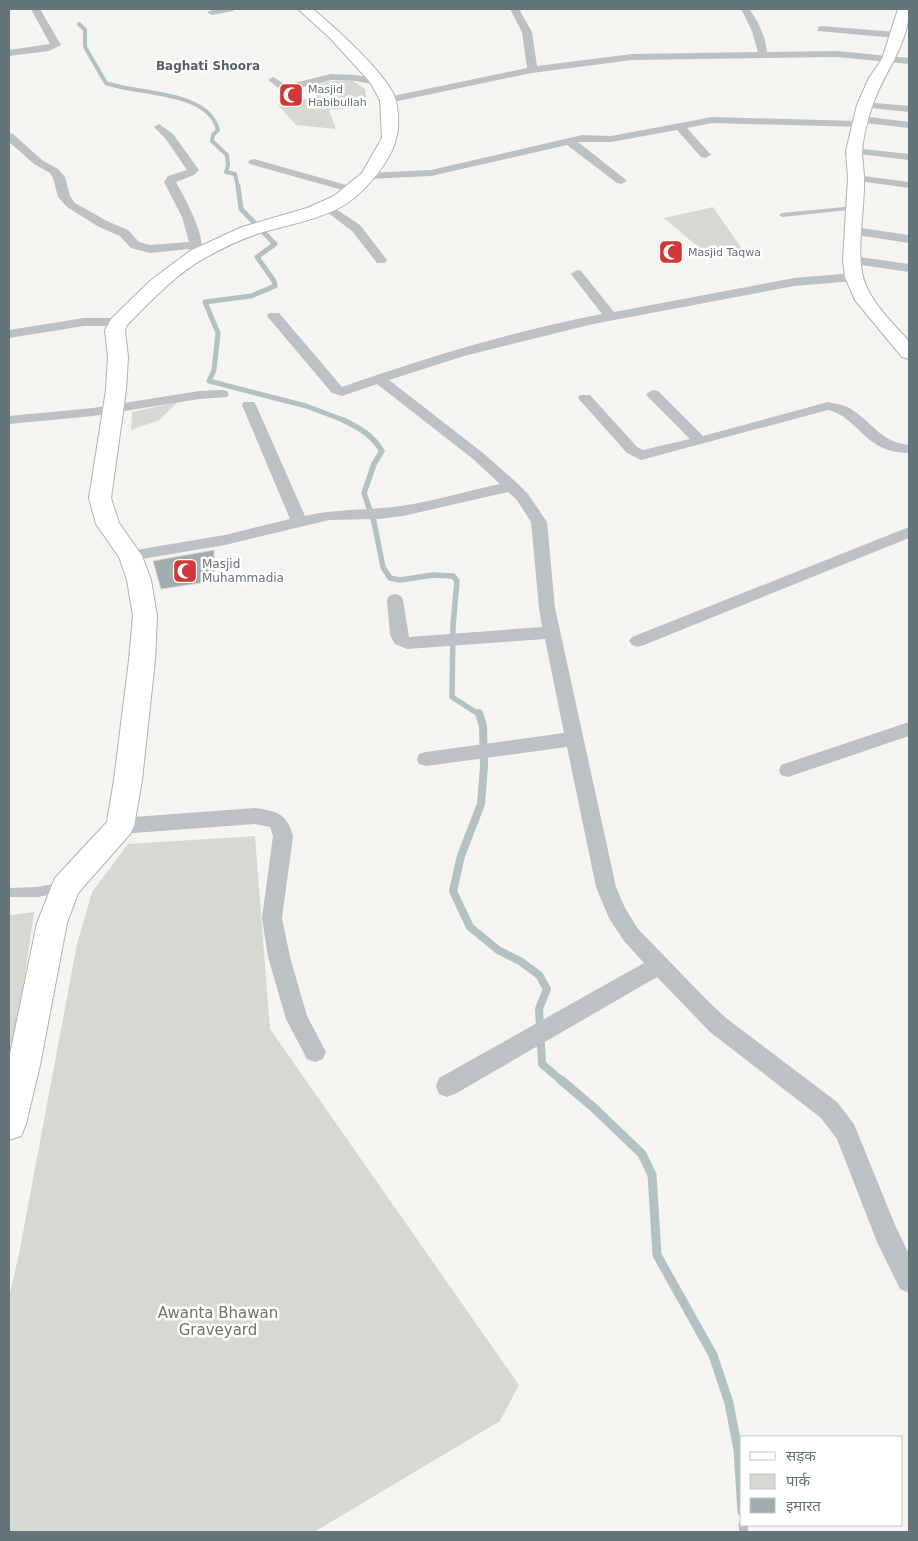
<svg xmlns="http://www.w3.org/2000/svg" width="918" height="1541" viewBox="0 0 918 1541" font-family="'DejaVu Sans','Noto Sans Devanagari',sans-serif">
<rect width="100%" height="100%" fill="#f5f4f1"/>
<path fill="#d6d9d1" d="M333,81H353L365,89L367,106L329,110L336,129L296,125L278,105L315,97L306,85Z
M713,207L742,249L705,253L664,218Z
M178,402L159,420L131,430L132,412Z
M255,836L270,1029L519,1385L500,1421L314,1532H9V1297L19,1254L77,944L92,892L128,844Z
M34,912L9,1087V915Z"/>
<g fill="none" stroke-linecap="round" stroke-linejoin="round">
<path stroke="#b2c1c2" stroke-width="4" d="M79,24L85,30V47L106,83C139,95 208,90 218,130L213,135L212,141L227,155L228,165L226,172L235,174L238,187"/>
<path stroke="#b2c1c2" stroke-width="5" d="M238,186L241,209L275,244L257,257L274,281L275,286L251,296L205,302L218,333L214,370L209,381L306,406L346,421"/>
<path stroke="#b2c1c2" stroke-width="5.5" d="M343,420C360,428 372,435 382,451L374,464L364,493L374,522L383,567L390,578L400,580L433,575L453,576L457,581L453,626L452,697L480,715"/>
<path stroke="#b2c1c2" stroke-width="8" d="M479,713L483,726L484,766L481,804L461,856L453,891L470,927L498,950L520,961L539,975L547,989L539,1009L542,1064L563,1082"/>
<path stroke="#b2c1c2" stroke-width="9" d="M561,1080L594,1108L642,1154L652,1175L657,1255L713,1355L729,1403L738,1450L742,1512
M743,1525L744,1532"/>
</g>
<path fill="#a2acae" stroke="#d6d5d4" d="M214,550V581L161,589L153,561Z"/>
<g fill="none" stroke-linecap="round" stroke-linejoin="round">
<defs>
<path id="secondary" d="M298,9H313C333,26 391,77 396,101C401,125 398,143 385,163C375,178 362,193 346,204C320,220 286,225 257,234C239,240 221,249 205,258C179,271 148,304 127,325L125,330L128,357L126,390L111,498L119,523L142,556L151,580L157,616L155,660L142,780L134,826L130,834L78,893L67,923L40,1065L26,1124L21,1136L9,1140V1059L37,923L55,878L107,822L114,780L129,660L133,616L127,580L119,557L96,524L89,498L106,390L108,357L105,330L112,318L150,281L190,251L242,227L307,208L334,196L362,173L382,138L380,100L370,82L330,38Z
M898,9H909C909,44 884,72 873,104C868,118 863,137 862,152C862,160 864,169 864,178C865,207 856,250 863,277C870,302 892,322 909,341V359L902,357L855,300L845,277L843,260L848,178L846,151L857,105L869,78L882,59Z"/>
</defs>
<use href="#secondary" stroke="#acb4b6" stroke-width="2"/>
<path fill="#bcc1c3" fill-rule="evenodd" d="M855,206L858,208L857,209L782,217L779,215L782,213Z
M62,882L66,884L67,887L66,890L62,892L38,897H9V888L38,887Z"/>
<path fill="#bcc1c3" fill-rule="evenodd" d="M31,9H40L61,45L49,51L9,56V50L50,44Z
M215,9H235L233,11L212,15L207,12Z
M510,9H519L532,32L537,66L632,54L758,52L752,31L741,9H749C759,22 765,36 767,52L837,51L909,58V64L837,57L632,60L532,73L388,103L384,102L383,100L388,97L527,68L522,32Z
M821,26L896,32L901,35L896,38L818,31V27Z
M331,74L356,75L381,80L382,82L377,85L356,81L331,80L284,92L268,80L273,77L286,85Z
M865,102L909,106V112L861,107L860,105Z
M862,116L909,122V128L865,123V126L861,127L712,123L687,128L711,155L705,158L701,157L677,130L611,142H578L625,179L627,181L621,184L617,183L567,145L431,176L368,179L362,176L368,173L431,170L582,135L611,136L712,117L858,121V117Z
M159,124L173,134L199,170L194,175L176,182C185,199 209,240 200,258H192L189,249L150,253L131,248L120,236L99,227L67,207L58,197L53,178L50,173L34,164L9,142V133L13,134L42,160L58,169L65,177L70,196L75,203L107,221L128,230L139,242L150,245L189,242L182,217L164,182L168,176L187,170L165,138L154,127Z
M854,148L909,154V160L850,153L848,151L850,149Z
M254,159L357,188L359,190L353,193L250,164L248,162L250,160Z
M856,175L909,182V188L852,180L850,178L852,176Z
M327,203L360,225L387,260L385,263H377L352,231L323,209L321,207L323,205Z
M854,227L909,235V243L850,234L848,231L850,228Z
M852,256L909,264V272L848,263L846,260L848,257Z
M577,270L581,271L614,312L794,278L854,273L860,277L854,281L794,286L593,324L464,356L389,380L483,453L517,483L528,494L547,522L555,608L616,887L625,908L638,929L708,1001L726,1018L837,1102L854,1124L895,1225L909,1254V1293L900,1289L877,1242L837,1139L821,1118L710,1032L657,977L455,1094L447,1097L439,1094L436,1086L439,1078L644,963L624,941L609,918L596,887L567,747L426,766L419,764L417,759L419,754L426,752L564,733L545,639L407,649L395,644L390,635L387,600L389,596L395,594L401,596L403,600L409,637L542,627L539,608L531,522L517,500L508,492L403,516L378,519L329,520L225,545L130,561L124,560L122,556L124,552L130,551L225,535L290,519L242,405L244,402H254L256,405L305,516C338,508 368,511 401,506C434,501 467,491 500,484L473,459L377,384L342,396L332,393L267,316L269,313H279L342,387C427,357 514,331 602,314L571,274Z
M84,318H119L126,322L119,326H84L9,338V330Z
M222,390L227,391L229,394L227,397L199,399L93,416L9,424V416L93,408L199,391Z
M653,390L658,391L703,436L828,402C837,404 846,405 854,411C874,425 882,442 909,445V453C899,453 888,451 879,446C860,436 850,415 828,410L641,460L627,453L578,398L580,395H590L637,447L643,450L690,439L648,397L646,394Z
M909,527V538L644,645L638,647L632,645L629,641L632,637Z
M909,722V736L788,777L781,775L779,770L781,765Z
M255,808C276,811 287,813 293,836L282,918L290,957L307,1016L326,1052L323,1059L315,1062L307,1059L286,1019L268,957L262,918L273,836L270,827L255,824L120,834L113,832L110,826L113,820L120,818Z"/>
<use href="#secondary" fill="#fff" fill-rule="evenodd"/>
</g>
<defs>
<symbol id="mosque-square" viewBox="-11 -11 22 22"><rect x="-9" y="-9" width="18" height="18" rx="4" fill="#cf3738" stroke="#fff"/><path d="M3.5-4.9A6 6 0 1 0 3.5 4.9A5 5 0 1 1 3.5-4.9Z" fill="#fff"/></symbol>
</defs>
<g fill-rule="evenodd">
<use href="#mosque-square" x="277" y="81" width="28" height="28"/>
<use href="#mosque-square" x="657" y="238" width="28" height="28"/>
<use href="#mosque-square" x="171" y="557" width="28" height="28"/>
</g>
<g text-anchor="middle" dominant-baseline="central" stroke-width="5" stroke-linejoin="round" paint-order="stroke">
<g font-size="11" fill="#63757a" stroke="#fff" text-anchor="start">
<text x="308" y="89">Masjid<tspan x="308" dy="13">Habibullah</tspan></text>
<text x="688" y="252">Masjid Taqwa</text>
</g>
<g font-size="12" font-weight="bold" fill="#546265" stroke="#fff">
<text x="208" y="66">Baghati Shoora</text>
</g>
<g font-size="12" fill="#63757a" stroke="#fff" text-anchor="start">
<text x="202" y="564">Masjid<tspan x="202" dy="14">Muhammadia</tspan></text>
</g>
<g font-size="15" fill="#6d7765" stroke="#fff">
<text x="218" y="1313">Awanta Bhawan<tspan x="218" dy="17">Graveyard</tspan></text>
</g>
</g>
<rect width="918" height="1541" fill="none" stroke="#63757a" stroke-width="20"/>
<rect x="740" y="1436" width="162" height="90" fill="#ffffff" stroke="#c1c8ca"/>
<rect x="750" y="1452" width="25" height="8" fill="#ffffff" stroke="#c1c8ca"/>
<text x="786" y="1461" font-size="15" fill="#63757a">सड़क</text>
<rect x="750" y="1474" width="25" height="15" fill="#d6d9d1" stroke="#c1c8ca"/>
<text x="786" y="1486" font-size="15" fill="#63757a">पार्क</text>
<rect x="750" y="1498" width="25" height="15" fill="#a2acae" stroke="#c1c8ca"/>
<text x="786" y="1511" font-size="15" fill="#63757a">इमारत</text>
</svg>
